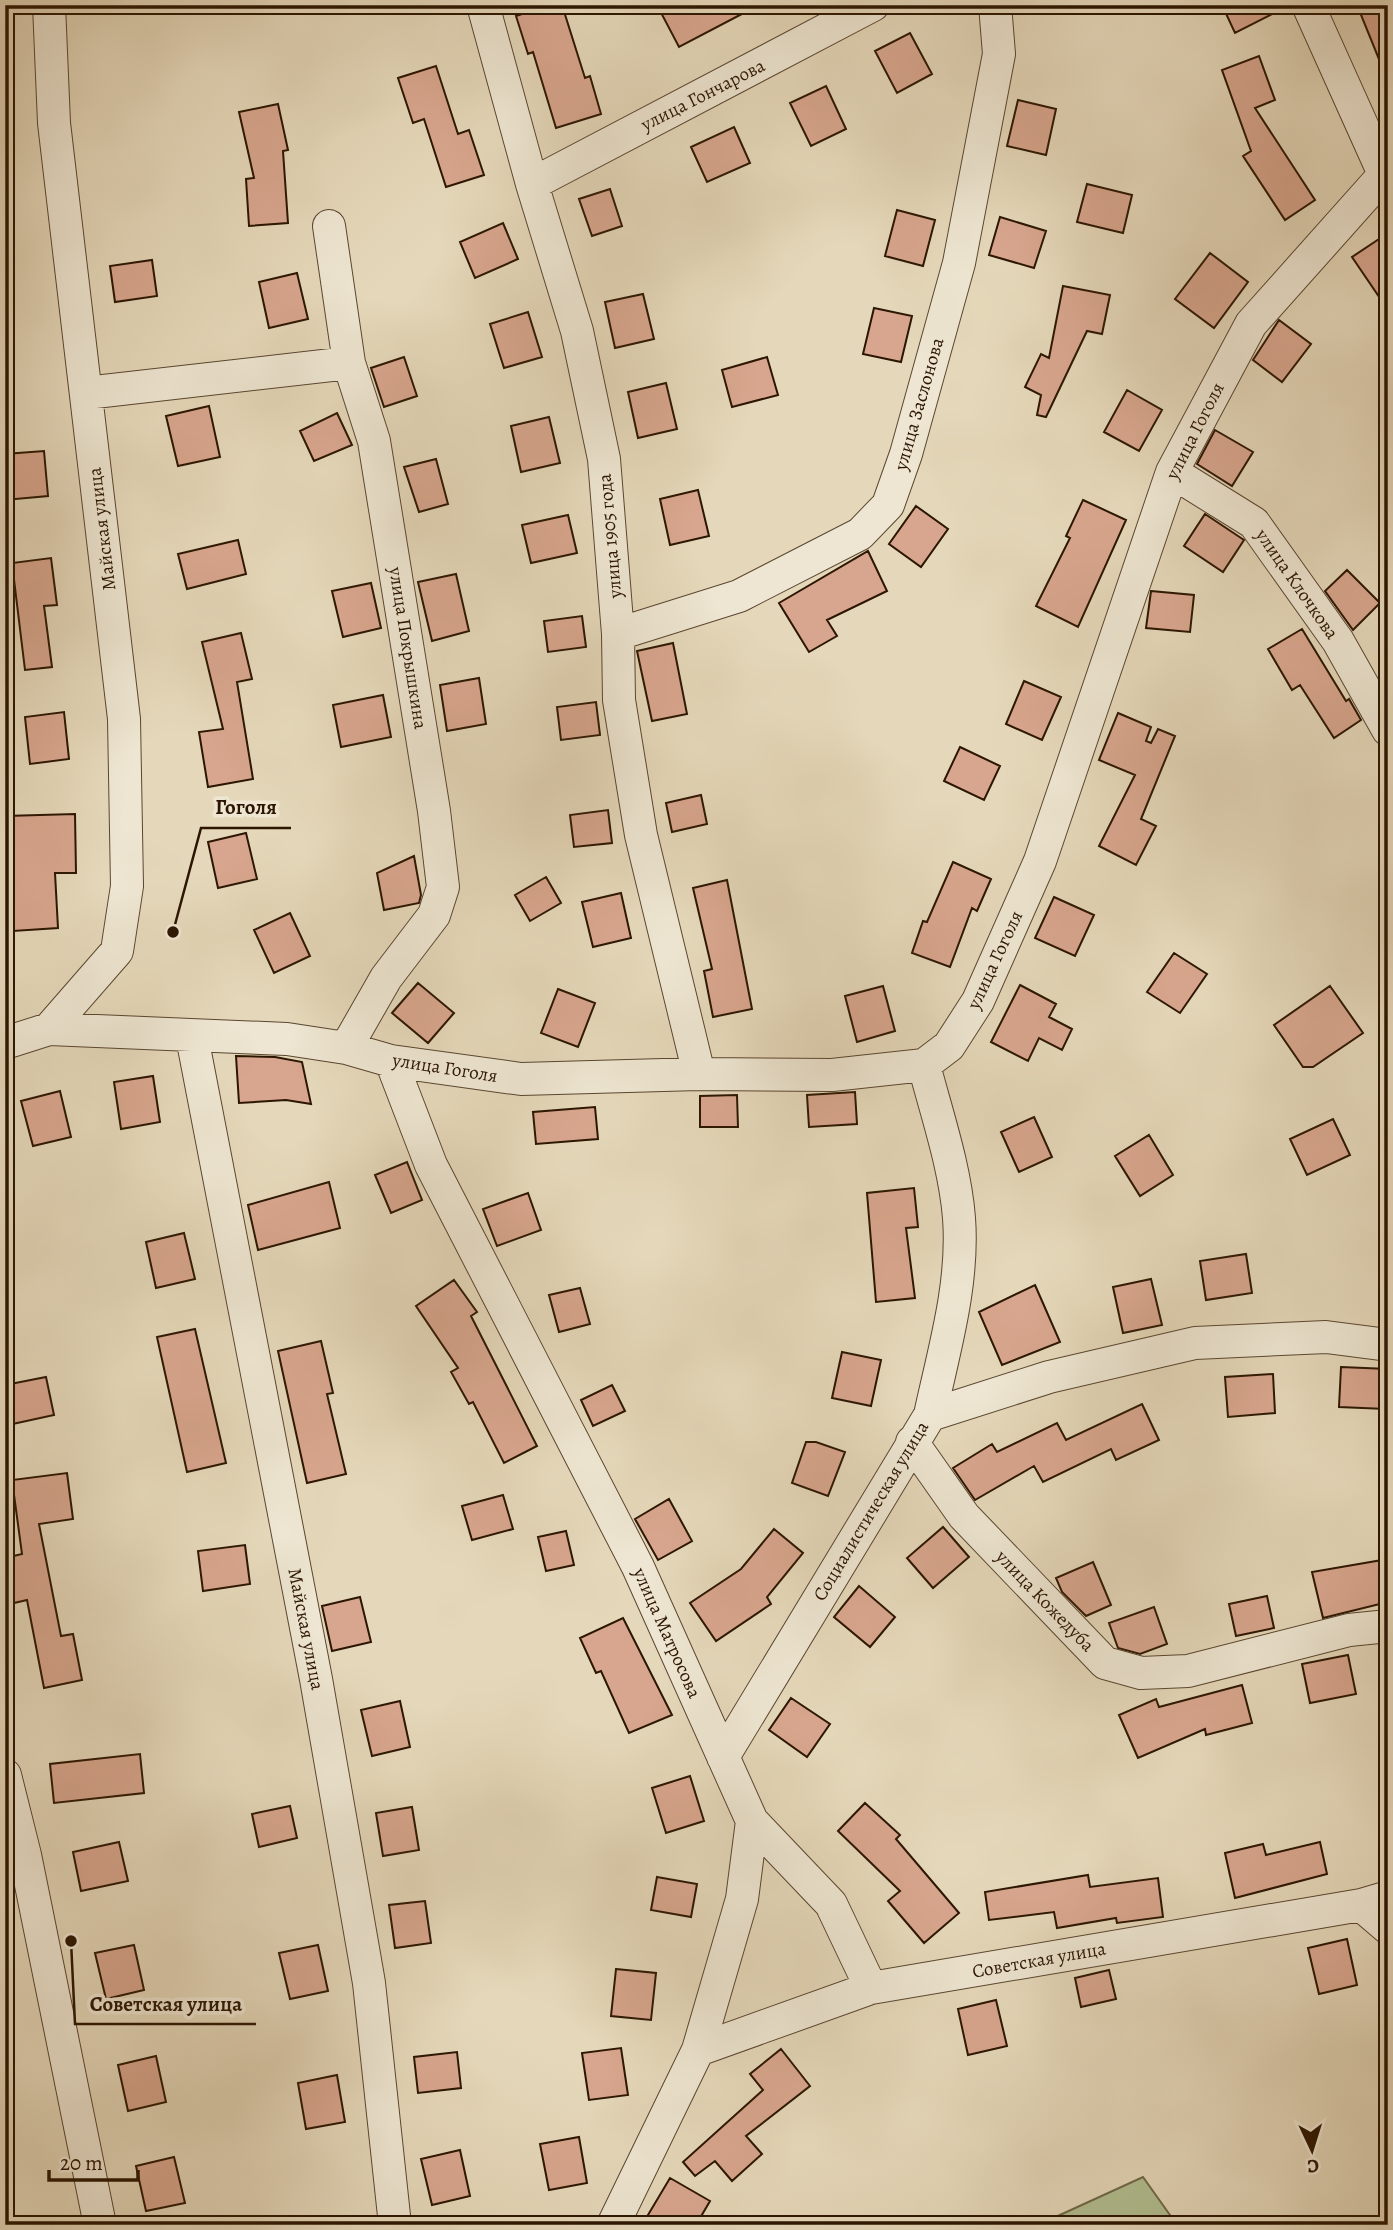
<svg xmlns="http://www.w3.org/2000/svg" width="1393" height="2230" viewBox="0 0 1393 2230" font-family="Alegreya,serif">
<rect width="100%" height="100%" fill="#e5d8ba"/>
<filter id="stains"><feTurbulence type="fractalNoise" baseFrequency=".00286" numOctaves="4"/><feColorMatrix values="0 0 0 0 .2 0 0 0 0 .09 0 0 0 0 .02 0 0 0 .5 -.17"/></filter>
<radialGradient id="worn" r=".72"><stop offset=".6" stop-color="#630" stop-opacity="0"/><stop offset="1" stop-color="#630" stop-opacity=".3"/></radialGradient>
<path fill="#b2bf91" stroke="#6f6a4a" stroke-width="2" d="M1143,2177L1177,2225H1038Z"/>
<path fill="#d8a68e" stroke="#2c1602" stroke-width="2" d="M549,5H562L585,78L590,76L601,114L556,128L533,52L528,54L516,16Z
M657,5H759L679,47Z
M1222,5H1290L1235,33Z
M1357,5H1388V79H1387Z
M910,33L932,74L897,93L875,51Z
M1259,56L1275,100L1255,108L1315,200L1285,220L1243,156L1251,151L1222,70Z
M436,66L458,134L469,130L484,175L446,187L424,119L413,123L398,78Z
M826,86L846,129L811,146L790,103Z
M1018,100L1056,109L1046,155L1007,146Z
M278,104L288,150L283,151L288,223L249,226L246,179L254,178L239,112Z
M734,127L750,163L707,182L691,147Z
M1087,184L1132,195L1123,233L1077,222Z
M610,189L622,226L592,236L579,199Z
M897,210L935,220L923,266L885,256Z
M1000,217L1046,231L1034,268L989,255Z
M503,223L518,259L475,278L460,242Z
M1388,233V310L1352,257Z
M1210,253L1248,282L1214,328L1175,299Z
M152,260L157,296L115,302L110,266Z
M297,273L308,319L269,328L259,282Z
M1063,286L1110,295L1102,334L1087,331L1046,417L1037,415L1041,395L1025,387L1041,354L1049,358Z
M643,294L654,339L615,348L605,302Z
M874,308L912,316L901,362L863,354Z
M528,312L542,357L504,368L490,324Z
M1279,320L1311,344L1282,382L1253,360Z
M404,357L417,396L384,407L371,368Z
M767,357L778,395L732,407L722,370Z
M666,383L677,429L638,438L628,392Z
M1127,390L1162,410L1139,451L1104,432Z
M209,406L220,457L178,466L166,416Z
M337,413L352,445L314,461L300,431Z
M549,417L560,463L521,472L511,426Z
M1215,430L1253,452L1232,486L1197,464Z
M44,451L48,496L5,500V454Z
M436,459L448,504L419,512L404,467Z
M698,490L709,536L670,545L660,499Z
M1083,500L1126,520L1078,627L1036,606L1070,538L1066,536Z
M916,506L948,529L921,567L889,544Z
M1205,514L1244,540L1223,572L1184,546Z
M568,515L577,553L531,563L522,525Z
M238,540L246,574L187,589L178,554Z
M868,551L887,591L827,620L837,636L809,652L779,603Z
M51,558L57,605L44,606L52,667L25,670L12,563Z
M1347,570L1380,603L1353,630L1325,591Z
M456,574L469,631L432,641L418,582Z
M371,583L381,628L343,637L332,591Z
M1151,591L1194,595L1190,632L1146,628Z
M582,616L586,647L548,652L544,621Z
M1302,629L1346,701L1349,699L1361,720L1334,738L1300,685L1292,690L1268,649Z
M241,633L252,679L237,682L253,779L208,787L199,732L223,729L202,642Z
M673,643L687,714L652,721L637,651Z
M479,678L486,724L447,731L440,685Z
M1024,681L1061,697L1042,740L1006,724Z
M383,695L391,737L341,747L333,705Z
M596,702L600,735L561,740L557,707Z
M64,712L69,759L30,764L25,717Z
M1118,713L1151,727L1146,741L1151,743L1158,729L1175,736L1141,819L1156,826L1136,865L1099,846L1135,775L1099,760Z
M960,747L1000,766L984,800L944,781Z
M701,795L707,824L672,832L666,803Z
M608,810L612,843L574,847L570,815Z
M75,814L76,873H55L58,928L13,931L11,874L5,875V816Z
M246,833L257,879L218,888L208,842Z
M414,856L421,895L419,903L384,910L377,873Z
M953,862L991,879L977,911L972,908L950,967L912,953L923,921L927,922Z
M546,877L561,903L530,921L515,895Z
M727,880L752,1009L713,1017L704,971L712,969L693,888Z
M621,893L631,938L593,947L582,902Z
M1054,897L1094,915L1075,956L1035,938Z
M290,913L310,956L274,973L254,930Z
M1174,953L1207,974L1180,1013L1147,992Z
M418,983L454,1013L428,1043L392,1013Z
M1020,985L1056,1004L1049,1017L1072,1029L1062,1050L1039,1038L1028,1061L991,1042Z
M883,986L895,1031L857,1042L845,996Z
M1330,986L1363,1033L1313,1067H1303L1274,1025Z
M558,989L595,1003L578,1047L541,1033Z
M236,1056L275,1057L302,1062L311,1104L286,1100L239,1103Z
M153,1076L160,1122L121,1129L114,1082Z
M60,1091L71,1137L33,1146L21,1101Z
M855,1092L857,1124L809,1127L807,1095Z
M737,1095L738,1127H700V1096Z
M595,1107L598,1139L536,1144L533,1112Z
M1034,1117L1052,1157L1019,1172L1001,1132Z
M1333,1119L1350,1155L1307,1175L1290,1139Z
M1149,1135L1173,1175L1140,1196L1115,1156Z
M407,1162L422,1200L391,1213L375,1175Z
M329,1182L340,1228L258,1250L248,1205Z
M914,1188L918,1227L906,1228L915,1298L876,1302L867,1193Z
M528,1193L541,1230L497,1246L483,1209Z
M184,1233L195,1279L156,1288L146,1242Z
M1246,1254L1252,1293L1206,1300L1200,1261Z
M1151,1279L1162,1325L1123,1333L1113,1287Z
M454,1280L477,1312L471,1316L537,1446L504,1463L473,1402L469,1404L451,1372L458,1368L416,1306Z
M1035,1285L1060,1342L1002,1365L979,1312Z
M580,1288L590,1324L559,1332L549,1295Z
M195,1329L226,1463L187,1472L157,1337Z
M321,1341L333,1393L327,1394L346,1474L307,1483L278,1351Z
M842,1352L881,1360L871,1406L832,1398Z
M1341,1367L1388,1369L1386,1409L1339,1407Z
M1273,1374L1275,1413L1228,1417L1225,1377Z
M46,1377L54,1415L8,1425L5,1385Z
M612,1385L625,1411L593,1426L581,1400Z
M1142,1404L1159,1440L1116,1460L1111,1449L1043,1482L1034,1466L975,1500L953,1468L992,1444L997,1452L1057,1423L1066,1440Z
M806,1442H816L845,1452L828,1496L792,1483Z
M67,1473L73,1519L39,1524L61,1636L73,1634L82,1680L44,1688L27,1600L14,1603L5,1558L22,1554L12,1480Z
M503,1495L513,1529L472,1540L462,1506Z
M669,1499L692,1541L658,1560L635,1519Z
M943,1527L969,1557L933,1588L907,1558Z
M774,1529L803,1553L767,1597L771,1604L716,1641L690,1603L741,1569Z
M566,1531L574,1565L546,1571L538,1537Z
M245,1545L250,1584L203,1591L198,1551Z
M1388,1559V1602L1323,1618L1312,1572Z
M1093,1562L1111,1605L1086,1616L1062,1592L1056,1578Z
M859,1586L895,1617L870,1647L834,1617Z
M1267,1596L1274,1628L1236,1636L1229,1604Z
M360,1597L371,1642L332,1651L322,1606Z
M1154,1607L1167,1644L1140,1654L1118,1648L1109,1623Z
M623,1618L672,1715L629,1733L601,1671L596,1673L580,1638Z
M1348,1655L1356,1694L1310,1703L1302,1664Z
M1242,1685L1252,1723L1206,1735L1205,1729L1138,1758L1119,1715L1156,1699L1159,1707Z
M791,1698L830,1724L807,1757L769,1730Z
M400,1701L410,1747L372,1756L361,1710Z
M140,1754L144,1793L54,1803L50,1764Z
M690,1776L704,1821L666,1833L652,1788Z
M865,1803L900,1835L896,1839L959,1913L924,1943L888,1901L900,1891L838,1831Z
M290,1806L297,1838L259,1847L252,1814Z
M412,1807L419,1850L383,1856L376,1813Z
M119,1842L128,1881L81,1891L73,1852Z
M1320,1842L1327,1874L1235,1898L1225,1853L1263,1844L1266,1855Z
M1088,1875L1090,1887L1158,1878L1163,1917L1117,1923L1116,1918L1057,1928L1054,1912L989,1920L985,1892Z
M657,1877L697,1884L691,1917L651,1910Z
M425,1901L431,1943L395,1948L389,1905Z
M1347,1939L1357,1985L1319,1994L1308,1948Z
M134,1945L144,1990L106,1999L95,1953Z
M318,1945L328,1991L290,1999L279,1953Z
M616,1969L656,1973L651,2020L611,2016Z
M1109,1970L1116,1999L1081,2007L1075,1978Z
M996,2000L1007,2046L968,2055L958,2009Z
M621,2048L628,2095L589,2100L582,2053Z
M781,2049L810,2086L746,2136L762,2154L732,2181L715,2161L695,2176L683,2162L763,2090L750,2074Z
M457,2052L461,2088L418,2093L414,2057Z
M156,2056L166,2102L128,2111L118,2065Z
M337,2075L345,2122L306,2129L298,2083Z
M579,2137L587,2183L549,2190L540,2144Z
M460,2150L470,2196L432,2205L421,2159Z
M174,2157L185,2203L146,2211L136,2166Z
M670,2178L710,2201L696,2225H642Z"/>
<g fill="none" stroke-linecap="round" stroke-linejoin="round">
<defs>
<path id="minor" d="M49,5L54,123L124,719L127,886L117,951L49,1029
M483,5L532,184L577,331L604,459L618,634L619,700L641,835L699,1074
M1308,5L1388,183
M532,184L873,5
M329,226L349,363L374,441L434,811L443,887L434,915L386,978L346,1048
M86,393L349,363
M1172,472L1254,523L1338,641L1388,730
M618,634L739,596L860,534L888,505L906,454L959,263L999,54L995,5
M192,1037L316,1679L369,1983L395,2225
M5,1043L49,1029L287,1039L346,1048L391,1061L521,1079L699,1074L832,1075L924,1065L949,1046L978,1001L1040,861L1172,472L1251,324L1383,176
M391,1061L431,1165L638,1567L752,1821L742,1899L698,2050L613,2225
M924,1065C937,1115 955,1167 959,1218C964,1284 944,1350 930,1415
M912,1442L964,1516L1105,1663L1141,1673L1188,1671L1349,1630L1388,1626
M723,1757L930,1415L1049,1377L1195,1343L1326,1337L1388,1345
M5,1775L25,1855L100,2225
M752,1821L831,1904L871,1988
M1361,1905L1388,1928
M698,2050L871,1988L1361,1905L1388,1897"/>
</defs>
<use href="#minor" stroke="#5a4630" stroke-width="34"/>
<use href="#minor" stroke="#eee6d2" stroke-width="32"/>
</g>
<g text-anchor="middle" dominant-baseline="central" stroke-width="7" stroke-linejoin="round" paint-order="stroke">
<g font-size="19" fill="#2c1602" stroke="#eee6d2">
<text transform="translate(703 95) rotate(-27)">улица Гончарова</text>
<text transform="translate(919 404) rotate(-74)">улица Заслонова</text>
<text transform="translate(1195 431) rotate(-63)">улица Гоголя</text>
<text transform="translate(102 529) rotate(-97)">Майская улица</text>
<text transform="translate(610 536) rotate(-95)">улица 1905 года</text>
<text transform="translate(1297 584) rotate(55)">улица Клочкова</text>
<text transform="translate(408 648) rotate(81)">улица Покрышкина</text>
<text transform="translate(995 960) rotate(-65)">улица Гоголя</text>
<text transform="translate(445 1068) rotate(9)">улица Гоголя</text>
<text transform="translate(871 1511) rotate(-59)">Социалистическая улица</text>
<text transform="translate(1045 1601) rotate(46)">улица Кожедуба</text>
<text transform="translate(306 1629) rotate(79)">Майская улица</text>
<text transform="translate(667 1633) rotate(66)">улица Матросова</text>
<text transform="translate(1039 1960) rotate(-10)">Советская улица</text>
</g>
</g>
<path fill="none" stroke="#2c1602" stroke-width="2.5" d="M173 932L201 828H291M71 1941L75 2024H256"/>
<g fill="#2c1602" stroke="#eee6d2" stroke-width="2.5">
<circle cx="173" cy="932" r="7"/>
<circle cx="71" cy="1941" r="7"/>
</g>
<g font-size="21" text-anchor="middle" font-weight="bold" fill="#2c1602" stroke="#eee6d2" stroke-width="7" stroke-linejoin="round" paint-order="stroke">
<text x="246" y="814">Гоголя</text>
<text x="166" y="2011">Советская улица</text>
</g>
<rect width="1393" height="2230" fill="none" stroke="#e5d8ba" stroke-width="28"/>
<rect x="7" y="7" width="1379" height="2216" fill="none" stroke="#2c1602" stroke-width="3.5"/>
<rect x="14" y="14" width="1365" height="2202" fill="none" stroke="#2c1602" stroke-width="2"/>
<g transform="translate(1312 2150) rotate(176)" stroke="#eee6d2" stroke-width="5" paint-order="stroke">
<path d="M0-5L12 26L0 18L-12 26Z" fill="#2c1602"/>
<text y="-10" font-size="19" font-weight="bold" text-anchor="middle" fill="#2c1602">С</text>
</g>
<path d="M49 2170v10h89v-10" fill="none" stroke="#2c1602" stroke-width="3.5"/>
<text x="60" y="2170" font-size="21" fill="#2c1602" stroke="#eee6d2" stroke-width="5" paint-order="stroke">20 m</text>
<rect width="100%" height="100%" filter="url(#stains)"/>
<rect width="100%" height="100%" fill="url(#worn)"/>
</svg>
